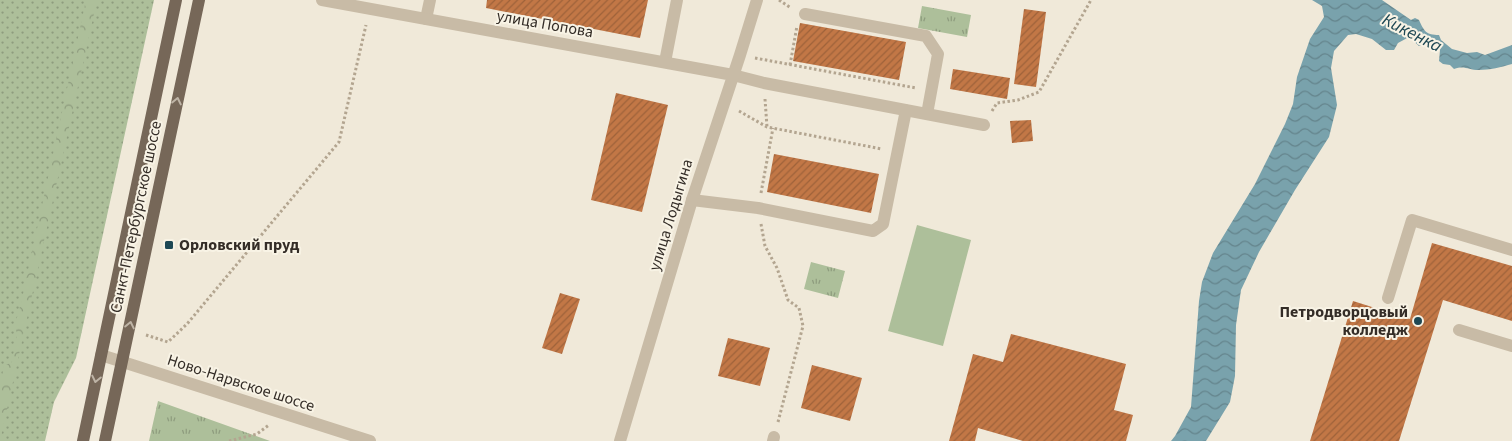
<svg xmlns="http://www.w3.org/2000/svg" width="1512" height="441" viewBox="0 0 1512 441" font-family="'Source Sans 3',sans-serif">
<defs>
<pattern id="grass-dots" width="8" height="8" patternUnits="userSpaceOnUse" patternTransform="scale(1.25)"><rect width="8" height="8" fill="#adbf9a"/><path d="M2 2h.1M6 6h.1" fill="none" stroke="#8e9c7e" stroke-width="1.8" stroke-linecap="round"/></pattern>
<pattern id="forest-crowns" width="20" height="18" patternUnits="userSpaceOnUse" patternTransform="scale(1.25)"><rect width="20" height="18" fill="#adbf9a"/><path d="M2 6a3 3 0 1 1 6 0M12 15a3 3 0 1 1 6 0" fill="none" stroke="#8e9c7e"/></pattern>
<pattern id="park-tufts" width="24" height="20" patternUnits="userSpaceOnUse" patternTransform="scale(1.25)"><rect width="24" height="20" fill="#adbf9a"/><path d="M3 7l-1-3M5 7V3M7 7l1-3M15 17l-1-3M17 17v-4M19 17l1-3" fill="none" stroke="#8e9c7e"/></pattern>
<pattern id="water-waves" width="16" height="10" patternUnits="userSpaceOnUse" patternTransform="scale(1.25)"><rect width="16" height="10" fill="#79a2ac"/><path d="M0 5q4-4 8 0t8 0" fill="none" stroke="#64848c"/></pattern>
<pattern id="building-hatch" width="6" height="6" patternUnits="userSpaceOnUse" patternTransform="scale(1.25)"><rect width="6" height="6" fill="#c27746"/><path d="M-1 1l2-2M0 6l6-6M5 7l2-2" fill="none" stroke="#9e623a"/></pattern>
</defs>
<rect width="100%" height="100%" fill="#f0e9d9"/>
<path fill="url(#grass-dots)" d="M0,0H154L76,358L54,402L45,441H0Z"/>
<path fill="url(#forest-crowns)" d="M86,0H97L0,441V386L4,366L12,362L17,335L15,325L22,299Z"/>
<path fill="url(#park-tufts)" d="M922,6L971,15L967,37L918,28Z
M811,262L845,271L838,298L804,289Z
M158,401L270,441H149Z"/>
<path fill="#adbf9a" d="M917,225L971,240L943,346L888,331Z"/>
<path fill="url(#water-waves)" d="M1312,0H1382L1411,20L1415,18L1419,20C1424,31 1426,35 1439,35L1441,40L1452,49L1467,53L1477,52L1485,55L1512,45V64C1502,67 1489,70 1479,70C1468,70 1465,65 1454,69L1450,65L1443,64L1439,61L1440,50L1434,42H1427L1419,46L1409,37L1398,43L1394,50H1386L1372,39L1356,34L1348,35L1334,51L1331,68L1337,105L1329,137L1295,190L1259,252L1241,290L1236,325L1235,376L1230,402L1206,441H1171L1175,436L1191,407L1199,301L1202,282L1213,253L1255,184L1285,124L1293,104L1297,77L1310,39L1324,17L1322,6Z"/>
<path fill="url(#building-hatch)" d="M487,0H648L640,38L486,8Z
M1024,9L1046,12L1036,87L1014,84Z
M800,23L906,42L899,80L793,61Z
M953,69L1010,78L1007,99L950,89Z
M616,93L668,105L642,212L591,200Z
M1031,120L1033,141L1012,143L1010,121Z
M774,154L879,174L871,213L767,192Z
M1432,243L1512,266V321L1443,300L1399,441H1310L1353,301L1410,319Z
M560,293L580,299L562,354L542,348Z
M1011,334L1126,364L1114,410L1133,415L1126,441H1023L978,428L975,441H949L973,354L1003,362Z
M728,338L770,348L760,386L718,376Z
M812,365L862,378L850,421L801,408Z"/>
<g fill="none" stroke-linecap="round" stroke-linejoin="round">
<path stroke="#b3a590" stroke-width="3" stroke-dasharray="2.5 2.5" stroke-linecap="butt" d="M779,0L791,8
M755,58L916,88
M790,65L797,26
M765,99L767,127
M739,111L767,127L882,149
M992,111L997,103L1018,100L1039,92L1091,0
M761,193L773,128
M761,224L765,246L777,268L788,300L799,308L803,326L778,422
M146,335L168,342L187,324L339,142L366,25
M229,441L257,434L269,425"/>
<path stroke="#c8bba6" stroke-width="12" d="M805,14L926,36L938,54L927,114
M426,19L430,0
M665,62L677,0
M733,75L764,83L984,125
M692,200L758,208L873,231L883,224L906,110
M1388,298L1412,220L1512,250
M1459,330L1512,346
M773,441L774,437"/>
<path stroke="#c8bba6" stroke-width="12" d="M322,0L733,75
M101,355L370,441
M620,441L692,200L740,55L757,0"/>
<path stroke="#766758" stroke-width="12" d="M83,441L176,0
M105,441L199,0"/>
</g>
<defs><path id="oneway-chevron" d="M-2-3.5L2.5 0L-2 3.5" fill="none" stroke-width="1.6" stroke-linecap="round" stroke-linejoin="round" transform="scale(1.25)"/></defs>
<g stroke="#beb4a6">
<use href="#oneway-chevron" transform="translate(177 101) rotate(-78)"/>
<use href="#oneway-chevron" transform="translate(130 325) rotate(-78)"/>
<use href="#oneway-chevron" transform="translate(96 379) rotate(102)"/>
</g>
<g fill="#1e4854" stroke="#f8f3e5" stroke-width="2">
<rect x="164" y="240" width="10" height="10" rx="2.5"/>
<circle cx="1418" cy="321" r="5"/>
</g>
<g text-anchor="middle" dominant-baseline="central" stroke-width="4" stroke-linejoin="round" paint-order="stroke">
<g font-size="16" fill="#342d27" stroke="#f8f3e5">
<text transform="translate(545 24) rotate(10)">улица Попова</text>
<text transform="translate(671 215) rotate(-73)">улица Лодыгина</text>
<text transform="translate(136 217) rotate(-78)">Санкт-Петербургское шоссе</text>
<text transform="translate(241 383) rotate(18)">Ново-Нарвское шоссе</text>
</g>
<g font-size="16" font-weight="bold" fill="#342d27" stroke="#f8f3e5" text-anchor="start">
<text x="179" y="245">Орловский пруд</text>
<text x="1408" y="312" text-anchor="end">Петродворцовый<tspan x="1408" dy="18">колледж</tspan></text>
</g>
<g font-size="18" font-style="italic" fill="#1e4854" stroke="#f8f3e5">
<text transform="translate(1412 33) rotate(27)">Кикенка</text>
</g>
</g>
</svg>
